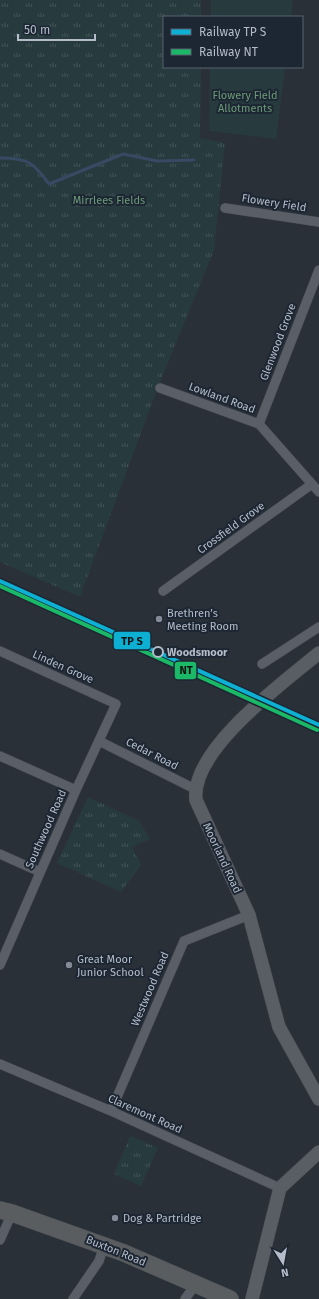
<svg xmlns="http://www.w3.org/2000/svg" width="319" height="1299" viewBox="0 0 319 1299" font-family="'Fira Sans',sans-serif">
<defs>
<pattern id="park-tufts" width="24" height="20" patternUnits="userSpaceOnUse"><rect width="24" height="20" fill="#273a3e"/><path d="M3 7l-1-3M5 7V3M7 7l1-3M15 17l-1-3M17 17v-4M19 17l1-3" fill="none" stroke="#445559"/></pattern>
</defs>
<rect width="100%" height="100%" fill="#2a3038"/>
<path fill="url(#park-tufts)" d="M0,0H201V17H164V67H201L200,138L225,143L214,250L158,387L80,597L0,562Z
M88,797L139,821L150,839L132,847L141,865L121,892L57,863Z
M130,1136L158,1148L141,1186L114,1174Z"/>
<path fill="#273a3e" d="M211,0H293L291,17H211Z
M210,67H285L276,139L209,131Z"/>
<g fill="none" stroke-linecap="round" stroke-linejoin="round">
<path stroke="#384963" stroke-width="3" d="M0,158C28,158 33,162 49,184L123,154L157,161L194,160"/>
<defs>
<path id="street" d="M225,208L319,222
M160,388L259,424L319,492
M259,424L319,270
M163,591L312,484
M0,651L116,704L76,790L0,965
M262,664L319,627
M99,741L195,789
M0,756L76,790
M0,854L40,872
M0,1064L111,1111L280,1188
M111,1111L184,941L249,915
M0,1240L12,1213
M73,1299L99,1261L104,1246
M185,1299L196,1284"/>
<path id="secondary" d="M319,653C284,682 190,750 196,800L249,915L279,1027L319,1099
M252,1299L280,1188L319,1152"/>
<path id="highway" d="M0,1210L12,1213L124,1253L230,1299"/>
</defs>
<use href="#street" stroke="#484c53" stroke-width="10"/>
<use href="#secondary" stroke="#484c53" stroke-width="14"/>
<use href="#highway" stroke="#474c53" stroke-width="18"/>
<use href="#street" stroke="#5a5e66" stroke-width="9"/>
<use href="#secondary" stroke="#595d64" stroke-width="13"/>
<use href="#highway" stroke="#5a5d60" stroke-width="17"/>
<defs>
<path id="rail-1" d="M0,581L319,725"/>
<path id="rail-2" d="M0,586L317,730"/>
</defs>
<use href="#rail-1" stroke="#1d2633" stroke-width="7"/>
<use href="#rail-2" stroke="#1d2633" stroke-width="7"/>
<use href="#rail-1" stroke="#0dafd3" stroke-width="4"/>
<use href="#rail-2" stroke="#1ab867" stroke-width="4"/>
</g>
<g fill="#848b96" stroke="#1d2633" stroke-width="1.5">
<circle cx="159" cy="619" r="4"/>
<circle cx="69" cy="965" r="4"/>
<circle cx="115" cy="1218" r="4"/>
</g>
<circle fill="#1d2633" stroke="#b4bcc9" stroke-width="2" cx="158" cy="652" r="5"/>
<g text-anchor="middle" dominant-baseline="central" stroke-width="4" stroke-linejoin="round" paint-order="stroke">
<g font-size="11" fill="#6b9a76" stroke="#1d2633">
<text x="245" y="95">Flowery Field<tspan x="245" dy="13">Allotments</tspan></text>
<text x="109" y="200">Mirrlees Fields</text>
</g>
<g font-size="11" fill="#b4bcc9" stroke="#1d2633">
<text transform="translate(274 203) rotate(9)">Flowery Field</text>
<text transform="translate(278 342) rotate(-69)">Glenwood Grove</text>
<text transform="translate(222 398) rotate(20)">Lowland Road</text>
<text transform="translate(231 528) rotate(-36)">Crossfield Grove</text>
<text transform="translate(63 667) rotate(24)">Linden Grove</text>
<text transform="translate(152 754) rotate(27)">Cedar Road</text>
<text transform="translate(46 829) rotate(-66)">Southwood Road</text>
<text transform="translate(222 858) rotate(65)">Moorland Road</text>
<text transform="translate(150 989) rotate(-67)">Westwood Road</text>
<text transform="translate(145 1114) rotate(24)">Claremont Road</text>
<text transform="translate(116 1251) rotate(22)">Buxton Road</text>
</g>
<g font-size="11" fill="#b4bcc9" stroke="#1d2633" text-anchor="start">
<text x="167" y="613">Brethren’s<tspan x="167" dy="13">Meeting Room</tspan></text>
<text x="77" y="959">Great Moor<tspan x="77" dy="13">Junior School</tspan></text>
<text x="123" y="1218">Dog &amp; Partridge</text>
</g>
<g font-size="11" font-weight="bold" fill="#b4bcc9" stroke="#1d2633" text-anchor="start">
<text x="167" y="652">Woodsmoor</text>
</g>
</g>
<g stroke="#1d2633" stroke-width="1.5">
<rect x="113" y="631" width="38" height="19" rx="4" fill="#0dafd3"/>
<rect x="174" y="661" width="23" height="19" rx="4" fill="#1ab867"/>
</g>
<g font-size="11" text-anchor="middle" font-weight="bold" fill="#111">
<text x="132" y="645">TP S</text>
<text x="186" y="674">NT</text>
</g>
<rect x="163" y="16" width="140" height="52" fill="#1d2633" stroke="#59626f"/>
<rect x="171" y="29" width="20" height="6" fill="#0dafd3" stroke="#59626f"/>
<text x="199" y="36" font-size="12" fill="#b4bcc9">Railway TP S</text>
<rect x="171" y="49" width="20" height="6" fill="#1ab867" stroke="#59626f"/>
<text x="199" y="56" font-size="12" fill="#b4bcc9">Railway NT</text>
<g transform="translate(283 1263) rotate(169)" stroke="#1d2633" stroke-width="3" paint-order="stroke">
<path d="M0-3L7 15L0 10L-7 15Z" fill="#b4bcc9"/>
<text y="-6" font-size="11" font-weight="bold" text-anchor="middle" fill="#b4bcc9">N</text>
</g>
<path d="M18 34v6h77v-6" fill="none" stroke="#b4bcc9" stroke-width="2"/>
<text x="24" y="34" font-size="12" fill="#b4bcc9" stroke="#1d2633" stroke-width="3" paint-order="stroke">50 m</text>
</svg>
